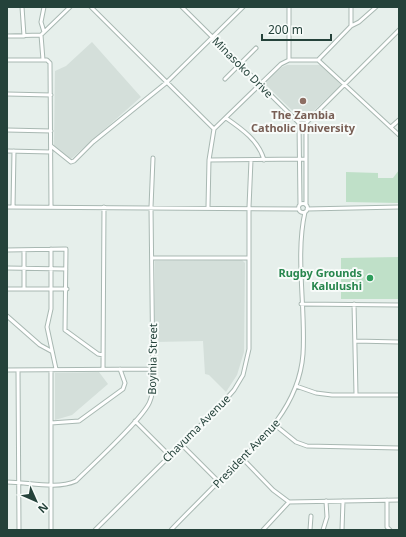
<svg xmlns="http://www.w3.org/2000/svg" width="406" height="537" viewBox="0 0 406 537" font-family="'Noto Sans',sans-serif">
<rect width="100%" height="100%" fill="#e6efeb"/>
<path fill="#d4dfda" d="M92,42L141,97L71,159L54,148L55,71L66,66Z
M287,65H322L341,85L306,118L301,119L264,83L282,67Z
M242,260L245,263L244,352L237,375L226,392L209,375L205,374L203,341L155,342V261Z
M99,372L108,384L72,415L55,420V373Z"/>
<path fill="#bfe0c8" d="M399,170V203L346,202V172L378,173V178H393Z
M399,257V299H341V258Z"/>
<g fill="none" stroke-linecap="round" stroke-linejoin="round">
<defs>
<path id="minor" d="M22,7L24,36
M44,7L41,22L44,32
M91,7L214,129L209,160L208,207
M182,7L299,123H306
M289,7V60
M351,26V7
M41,35L43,60
M7,36L41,35L70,7
M7,60H47L50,63L51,207
M318,60L351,26L359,22L376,7
M225,79L256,48
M7,94L51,95
M226,118C242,129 259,141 264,160
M299,123L300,204
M306,123L399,30
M306,123V205
M391,127L399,120
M214,129L281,64L289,60H318L399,135
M7,130L51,131
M51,146L71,162L74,161L93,142L166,83L243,7
M7,151L51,152
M209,160L306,159
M298.5 208a4.5 4.5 0 1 1 9 0a4.5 4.5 0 1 1-9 0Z
M7,207L299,209
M13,207L14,151
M307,209L399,207
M51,249V309L47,327L56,369
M7,250L66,249L65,330L98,354L103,355
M152,258H249
M7,268L66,269
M7,289H67
M24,289V250
M301,304L399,305
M354,304L356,394
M7,316L40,345L51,351
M355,341L399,342
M103,369L104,207
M7,370L153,369
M18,370L19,530
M51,370V530
M296,386L316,393L332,395H399
M135,421L169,455
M51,423L79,421L123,389L125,383L120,369
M275,425L296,442L307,446L399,448
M181,444L219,482
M243,459L273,490L289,502L399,500
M7,482C28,482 56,490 76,481C90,467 145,417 150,401C153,394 153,387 153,380L151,207L153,158
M387,500V527L390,530
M95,530L219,407L234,390L243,375L249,349V207L251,160
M171,530C187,513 204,497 220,480C257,445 299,409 303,354C306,309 295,256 305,212
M263,530L289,502
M310,530L311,516
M323,530L327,517L326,501
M342,530L343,501"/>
</defs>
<use href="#minor" stroke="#a8b8b2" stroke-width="5"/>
<use href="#minor" stroke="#fff" stroke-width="3"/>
</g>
<circle fill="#8d6e63" stroke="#f7fbf9" stroke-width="1.5" cx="303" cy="101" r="4"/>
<circle fill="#2e9e5b" stroke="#f7fbf9" stroke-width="1.5" cx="370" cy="278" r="4"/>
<g text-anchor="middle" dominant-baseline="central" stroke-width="4" stroke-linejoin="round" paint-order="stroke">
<g font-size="11" fill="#24423a" stroke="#f7fbf9">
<text transform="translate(243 67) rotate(45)">Minasoko Drive</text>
<text transform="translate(152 359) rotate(-89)">Boyinia Street</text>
<text transform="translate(196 428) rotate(-45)">Chavuma Avenue</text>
<text transform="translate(246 453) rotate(-46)">President Avenue</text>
</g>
<g font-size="11" font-weight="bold" fill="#785e54" stroke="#f7fbf9">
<text x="303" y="114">The Zambia<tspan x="303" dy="13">Catholic University</tspan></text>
</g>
<g font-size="11" font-weight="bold" fill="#27864d" stroke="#f7fbf9" text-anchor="end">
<text x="362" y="272">Rugby Grounds<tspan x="362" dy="13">Kalulushi</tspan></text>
</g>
</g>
<rect width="406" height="537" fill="none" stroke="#24423a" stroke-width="16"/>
<g transform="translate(36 501) rotate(135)" stroke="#f7fbf9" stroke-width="3" paint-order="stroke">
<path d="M0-3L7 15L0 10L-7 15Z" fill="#24423a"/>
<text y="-6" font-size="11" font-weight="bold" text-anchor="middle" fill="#24423a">N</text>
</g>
<path d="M262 34v6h69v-6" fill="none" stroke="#24423a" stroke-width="2"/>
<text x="268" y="34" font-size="12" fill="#24423a" stroke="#f7fbf9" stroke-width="3" paint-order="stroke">200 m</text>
</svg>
